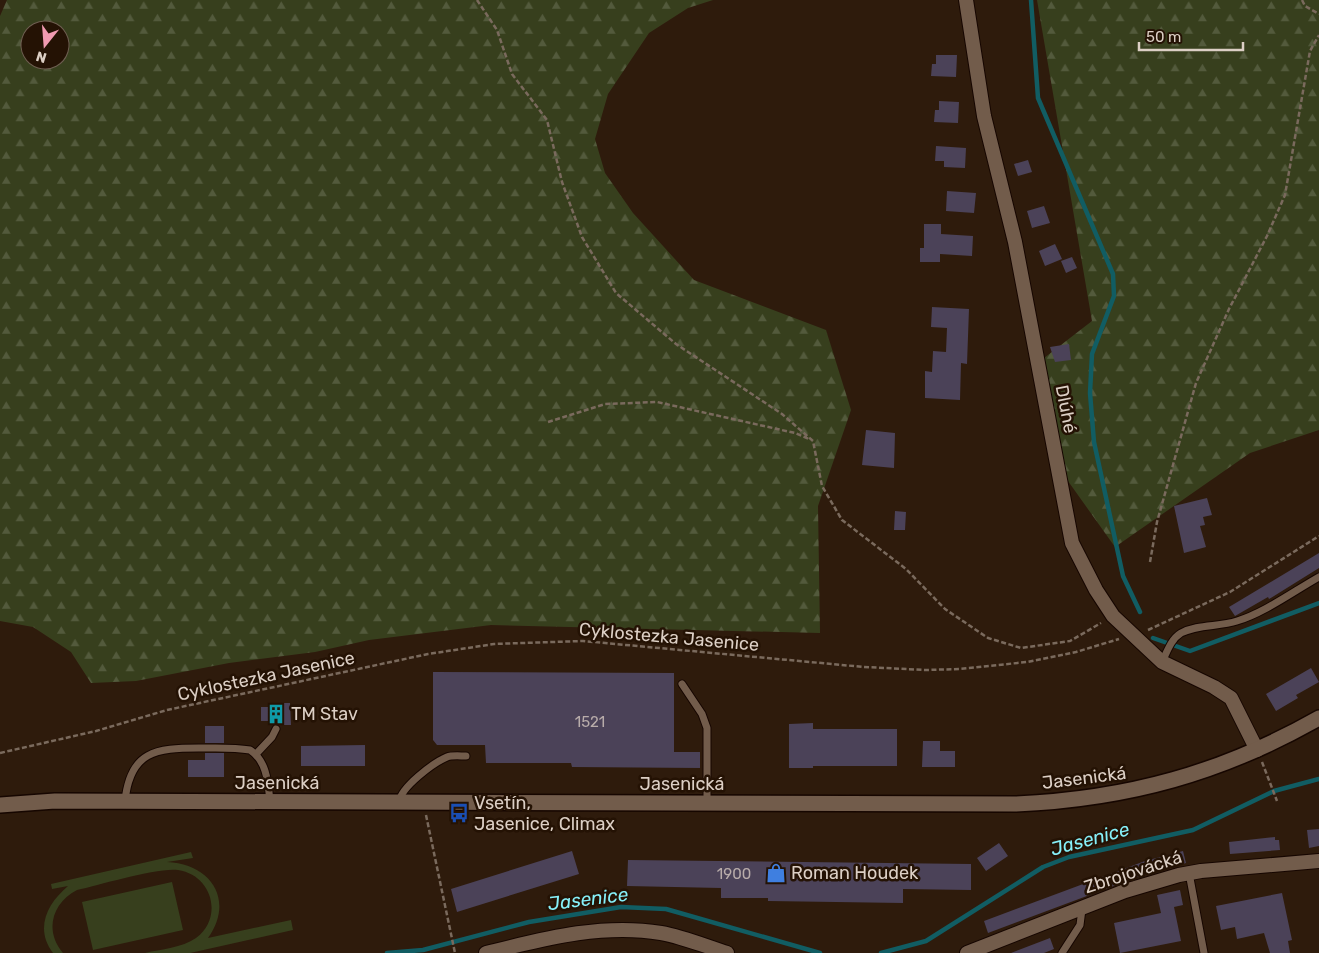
<svg xmlns="http://www.w3.org/2000/svg" width="1319" height="953" viewBox="0 0 1319 953" font-family="Rubik,sans-serif">
<defs>
<pattern id="forest-firs" width="22" height="20" patternUnits="userSpaceOnUse" patternTransform="scale(1.25)"><rect width="22" height="20" fill="#373f1d"/><path d="M5 1l3.5 6h-7zM16 11l3.5 6h-7z" fill="#535a3c"/></pattern>
</defs>
<rect width="100%" height="100%" fill="#2e1b0c"/>
<path fill="url(#forest-firs)" fill-rule="evenodd" d="M7,0H713L688,8L649,33L608,94L595,139L605,173L633,213L694,280L826,330L851,410L818,506L820,633L491,625L369,640L315,652L229,663L136,681L91,683L71,652L33,627L0,621V16ZM30,30H60V60H30Z
M1037,0H1319V430L1250,453L1115,547L1048,453L1035,365L1092,321Z"/>
<path fill="#373f1d" d="M191,852L193,858L167,862C211,864 235,900 208,938L291,920L293,930L190,953H145C161,949 182,948 196,938C224,917 212,875 178,870C159,867 99,885 77,890C52,903 44,931 63,953H53C34,928 48,903 68,886L52,889L51,884Z
M172,882L183,930L93,950L82,902Z"/>
<g fill="none" stroke-linecap="round" stroke-linejoin="round">
<path stroke="#115d63" stroke-width="4.5" d="M1031,0L1038,98L1113,274L1114,296L1092,354L1090,393L1094,442L1123,576L1140,612
M1153,638L1190,651L1319,603
M387,953L423,950L529,922L621,907L666,909L820,953
M881,953L926,941L1043,867L1069,857L1193,830L1274,791L1319,779"/>
</g>
<path fill="#4b4258" d="M936,55H957L956,77L931,76L932,64H936Z
M939,101L959,102L958,123L934,122L935,110H939Z
M936,146L966,148L965,168L944,167V161H935Z
M1028,160L1032,172L1018,176L1014,164Z
M947,191L976,193L974,213L946,211Z
M1044,206L1050,223L1032,228L1027,211Z
M924,224H941V234L973,236L972,256L940,254V262H920V248H924Z
M1055,244L1062,259L1045,266L1039,251Z
M1072,257L1077,268L1066,273L1061,261Z
M932,307L969,309L967,364L961,363L960,400L925,398V371L932,372L933,351L946,352L947,328L931,327Z
M1069,344L1071,360L1055,362L1050,347Z
M866,430L895,433L894,468L862,465Z
M1207,498L1212,515L1203,517L1205,525L1200,526L1206,547L1184,553L1174,506Z
M895,511L906,512L905,530H894Z
M1319,553V568L1269,599L1268,597L1235,616L1229,607Z
M1311,668L1319,682L1296,695L1298,698L1276,711L1266,694Z
M433,672L674,673V752H700V768L572,767L571,763H486L485,745H437L433,740Z
M277,703H290L291,725H279L277,721H261V707H277Z
M813,723V729H897V766H813V768H789V724Z
M205,726H224V743H205Z
M923,741H940V751H955V767H922Z
M365,745V766H301V746Z
M205,753H224V777H188V760H205Z
M1319,829V846L1309,848L1307,830Z
M1275,837V840H1279L1280,850L1230,854L1229,842Z
M999,843L1008,856L986,871L977,858Z
M572,851L579,874L457,912L451,889Z
M1183,851L1186,863L1151,872L988,933L984,921L1145,861Z
M628,860L971,864V890L903,889V903L768,901V898H721V888L627,886Z
M1180,890L1183,905L1174,907L1181,941L1120,953L1114,923L1161,913L1157,895Z
M1282,893L1292,940L1288,941L1290,953H1270L1264,933L1237,939L1235,927L1221,930L1216,906Z
M1050,938L1054,949L1044,953H1011Z"/>
<g fill="none" stroke-linecap="round" stroke-linejoin="round">
<defs>
<path id="lane" d="M1162,662C1167,652 1171,639 1181,633C1198,624 1219,627 1237,621C1264,613 1294,591 1319,577
M682,684L702,714L707,728V802
M256,754L272,737L276,729
M125,801C130,751 156,748 199,748C216,748 233,747 250,750C267,761 268,783 270,801
M399,802C401,787 433,763 447,757C452,755 460,756 466,756
M1189,873L1204,953
M1062,953L1080,925L1082,909"/>
<path id="street" d="M966,0L984,116L1015,242L1072,543L1096,590L1113,616L1162,662L1214,687L1231,698L1257,750
M486,953C543,939 602,923 661,933C683,937 705,946 727,953
M967,953L1125,891L1179,875L1201,871L1319,861"/>
<path id="secondary" d="M0,805L55,801L1016,804C1128,799 1222,773 1319,718"/>
</defs>
<use href="#lane" stroke="#160600" stroke-width="9"/>
<use href="#street" stroke="#160600" stroke-width="16"/>
<use href="#secondary" stroke="#160600" stroke-width="18"/>
<path stroke="#7a6a5d" stroke-width="2.5" stroke-dasharray="5 2.5" stroke-linecap="butt" d="M477,0L497,30L512,74L547,120L562,182L582,237L616,293L676,344L782,414L813,441L822,486L842,520L906,569L945,609L988,638L1021,648L1070,641L1101,623
M1302,0L1305,6L1319,14
M548,422L605,404L657,402L795,433L809,439
M1150,562L1157,522L1196,383L1229,309L1267,236L1285,195L1310,51L1319,35
M1148,630L1230,592L1319,536
M0,753L96,731L167,710L428,654L494,644L583,641L864,667L926,670L959,669L1027,662L1076,652L1119,639
M1262,762L1277,801
M426,815L455,953"/>
<use href="#lane" stroke="#725c4b" stroke-width="7"/>
<use href="#street" stroke="#725c4b" stroke-width="14"/>
<use href="#secondary" stroke="#725c4b" stroke-width="15"/>
</g>
<defs>
<symbol id="building-bare" viewBox="-9 -9 18 18"><path d="M-4-6H4V6H1V3H-1V6H-4ZM-2.5-4.3h1.7v1.8h-1.7ZM.8-4.3h1.7v1.8H.8ZM-2.5-1h1.7V.8h-1.7ZM.8-1h1.7V.8H.8Z" fill="#0f9aa8" stroke="#241204" stroke-width="2.5" paint-order="stroke"/></symbol>
<symbol id="bus-bare" viewBox="-9 -9 18 18"><path d="M-5-6H5V4H4V6H2V4H-2V6H-4V4H-5ZM-3.5-4V0h7V-4ZM-3.5 1.2v1.5H-2V1.2ZM2 1.2v1.5H3.5V1.2Z" fill="#1a4fb4" stroke="#241204" stroke-width="2.5" paint-order="stroke"/></symbol>
<symbol id="shop-bare" viewBox="-9 -9 18 18"><path d="M-5-2.5h2.3a2.7 3.5 0 0 1 5.4 0H5L5.5 6h-11ZM-1.5-2.5h3a1.5 2.3 0 0 0-3 0Z" fill="#3f7fe0" stroke="#241204" stroke-width="2.5" paint-order="stroke"/></symbol>
</defs>
<g fill-rule="evenodd">
<use href="#building-bare" x="262" y="700" width="28" height="28"/>
<use href="#bus-bare" x="445" y="799" width="28" height="28"/>
<use href="#shop-bare" x="762" y="859" width="28" height="28"/>
</g>
<g text-anchor="middle" dominant-baseline="central" stroke-width="5" stroke-linejoin="round" paint-order="stroke">
<g font-size="15" fill="#b8acaa">
<text x="590" y="722">1521</text>
<text x="734" y="874">1900</text>
</g>
<g font-size="18" fill="#dccfc5" stroke="#241204">
<text transform="translate(1066 409) rotate(79)">Dlúhé</text>
<text transform="translate(669 637) rotate(5)">Cyklostezka Jasenice</text>
<text transform="translate(266 676) rotate(-12)">Cyklostezka Jasenice</text>
<text transform="translate(1084 778) rotate(-7)">Jasenická</text>
<text x="277" y="783">Jasenická</text>
<text x="682" y="784">Jasenická</text>
<text transform="translate(1133 872) rotate(-18)">Zbrojovácká</text>
</g>
<g font-size="18" fill="#dccfc5" stroke="#241204" text-anchor="start">
<text x="291" y="714">TM Stav</text>
<text x="474" y="803">Vsetín,<tspan x="474" dy="21">Jasenice, Climax</tspan></text>
<text x="791" y="873">Roman Houdek</text>
</g>
<g font-size="19" font-style="italic" fill="#86f0f9" stroke="#241204">
<text transform="translate(1090 839) rotate(-15)">Jasenice</text>
<text transform="translate(588 899) rotate(-7)">Jasenice</text>
</g>
</g>
<g transform="translate(45 45) rotate(197)"><circle r="24" fill="#241204" stroke="#6e5e51"/>
<path d="M0-4L9 19L0 12L-9 19Z" fill="#f19ab1"/>
<text y="-8" font-size="14" font-weight="bold" text-anchor="middle" fill="#dccfc5">N</text>
</g>
<path d="M1139 42v8h104v-8" fill="none" stroke="#dccfc5" stroke-width="2.5"/>
<text x="1146" y="42" font-size="15" fill="#dccfc5" stroke="#241204" stroke-width="4" paint-order="stroke">50 m</text>
</svg>
